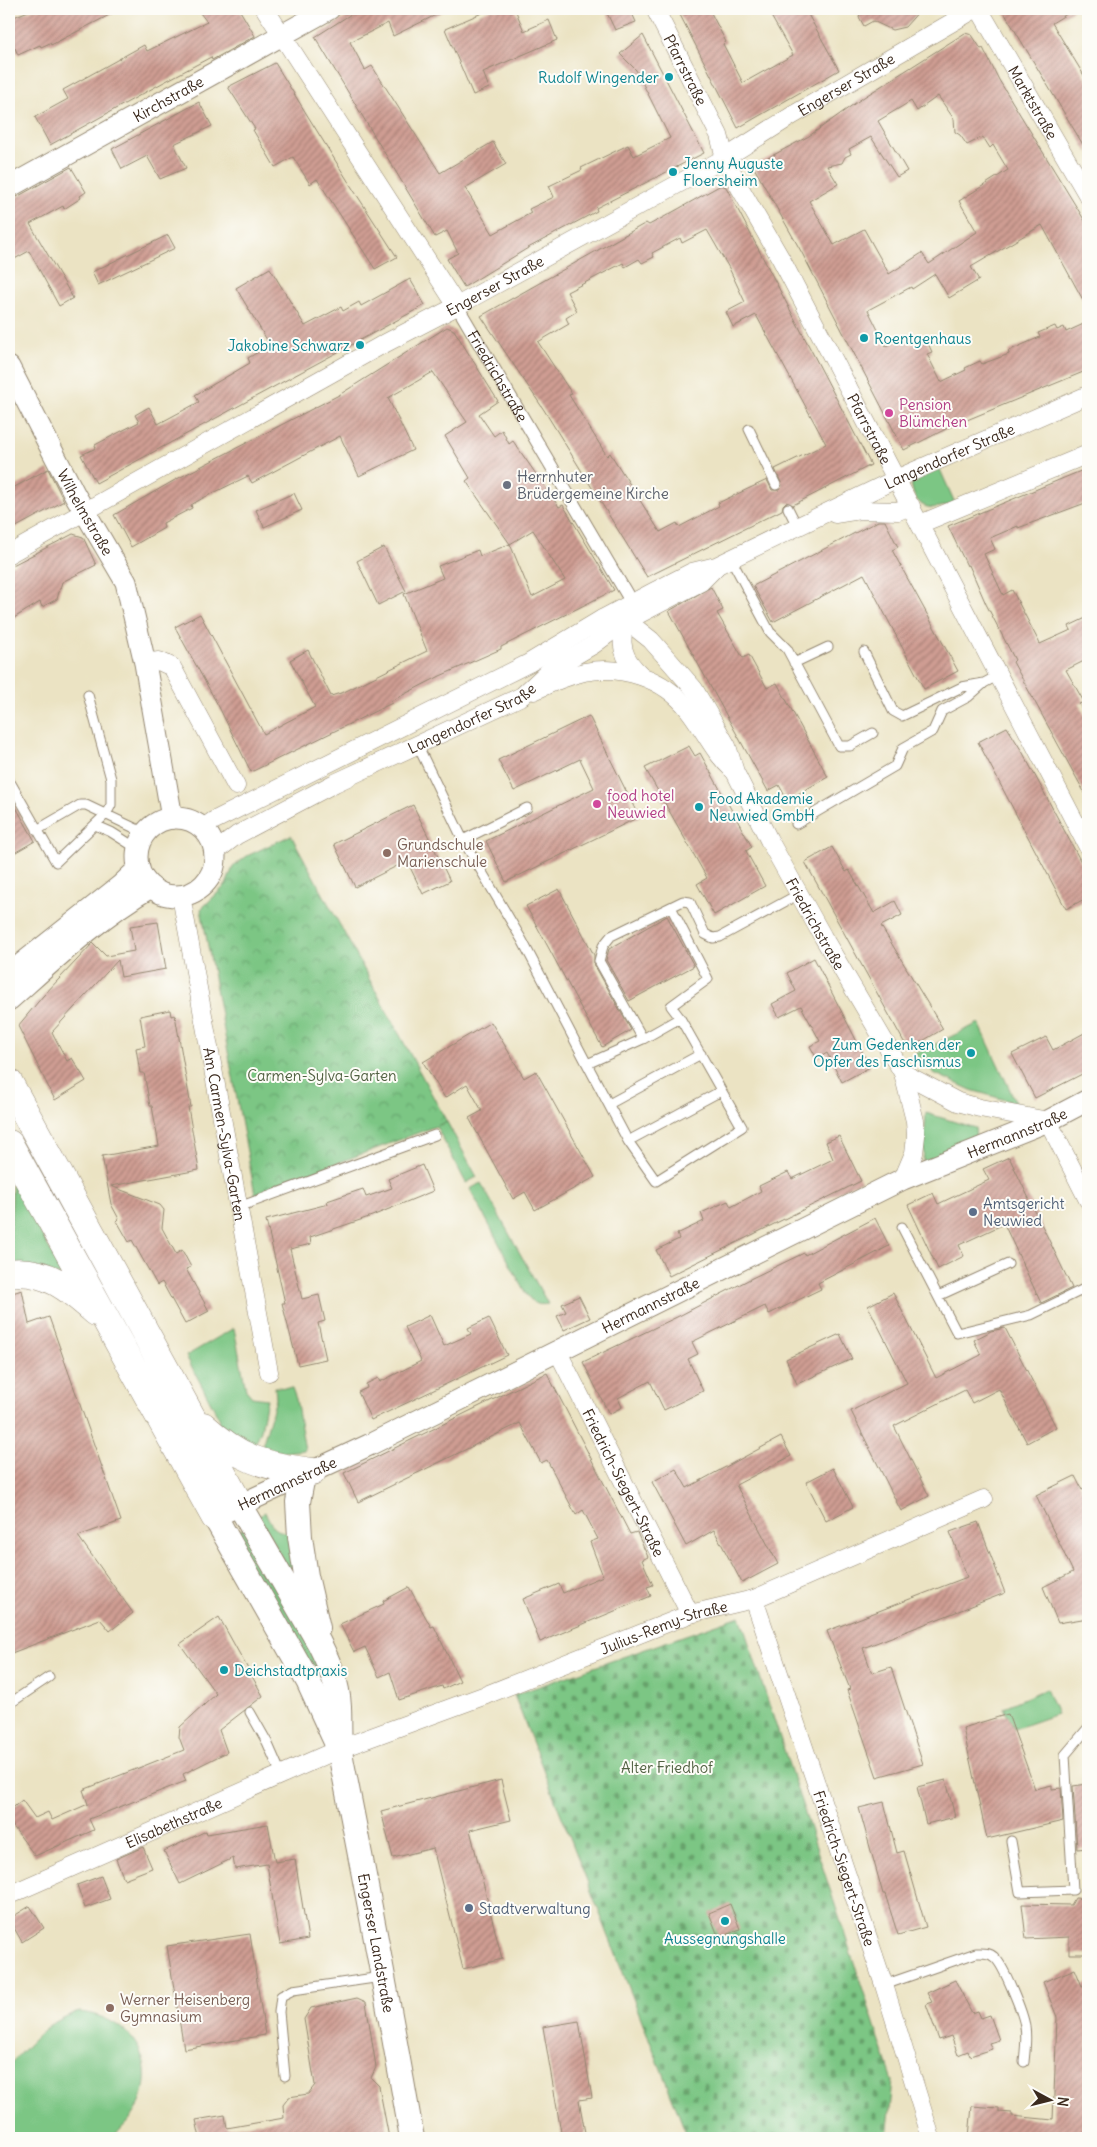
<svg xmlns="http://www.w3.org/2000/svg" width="1097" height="2147" viewBox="0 0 1097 2147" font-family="Delius,sans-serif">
<defs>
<pattern id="cemetery-stones" width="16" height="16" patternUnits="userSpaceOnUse" patternTransform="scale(1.25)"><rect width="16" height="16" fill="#7bc684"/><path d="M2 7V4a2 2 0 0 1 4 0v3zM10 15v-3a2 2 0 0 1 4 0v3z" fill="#66a16b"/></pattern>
<pattern id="park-crowns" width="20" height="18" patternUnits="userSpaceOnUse" patternTransform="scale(1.25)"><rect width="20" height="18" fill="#7bc684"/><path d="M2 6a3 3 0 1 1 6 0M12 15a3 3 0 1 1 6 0" fill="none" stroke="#66a16b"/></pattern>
<pattern id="building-hatch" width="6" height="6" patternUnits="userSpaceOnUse" patternTransform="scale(1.25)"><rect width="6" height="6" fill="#cf9d93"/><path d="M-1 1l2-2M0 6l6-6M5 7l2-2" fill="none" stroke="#a98077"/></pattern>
</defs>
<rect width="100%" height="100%" fill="#fdfcf7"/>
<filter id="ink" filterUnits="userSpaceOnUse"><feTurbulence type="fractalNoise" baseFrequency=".02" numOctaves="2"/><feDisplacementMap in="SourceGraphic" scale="10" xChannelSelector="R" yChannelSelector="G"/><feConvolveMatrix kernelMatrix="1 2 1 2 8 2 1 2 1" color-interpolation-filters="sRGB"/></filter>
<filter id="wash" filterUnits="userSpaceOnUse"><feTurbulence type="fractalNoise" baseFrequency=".0096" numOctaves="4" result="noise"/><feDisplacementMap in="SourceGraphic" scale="20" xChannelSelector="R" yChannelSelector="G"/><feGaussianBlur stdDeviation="1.12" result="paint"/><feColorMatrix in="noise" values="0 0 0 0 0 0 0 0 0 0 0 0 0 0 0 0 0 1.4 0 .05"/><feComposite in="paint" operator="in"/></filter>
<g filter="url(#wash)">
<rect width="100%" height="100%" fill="#ebe3c3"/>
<path fill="#7bc684" stroke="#5b7851" d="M938,465L955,503C939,508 923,513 914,495C912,489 911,485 912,479Z
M979,1023L1016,1103L971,1090L934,1073L915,1054Z
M926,1113L975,1128L976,1139L923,1164Z
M447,1122L477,1177L466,1183L436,1126Z
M12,1181L65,1277L9,1263C9,1235 13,1208 12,1181Z
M481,1183L548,1304C537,1306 533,1303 526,1294L470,1189Z
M234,1328L246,1390L252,1397L267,1399L261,1430L251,1453L218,1422L220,1420L186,1356Z
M275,1387L292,1388L296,1399L305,1450L283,1452L262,1446L276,1399Z
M265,1512C273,1527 274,1533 293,1532L304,1600L259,1516Z
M244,1528L314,1647L332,1695L322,1699L232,1535Z
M1046,1689L1057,1714L1014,1729L1004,1707Z
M80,2012C130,2018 161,2060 137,2109C132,2119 120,2129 113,2138H9V2065C32,2042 47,2020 80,2012Z"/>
<path fill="url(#cemetery-stones)" stroke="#5b7851" d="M740,1616L893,2081L887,2138H688L514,1695Z"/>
<path fill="url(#park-crowns)" stroke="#5b7851" d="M291,835L447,1122L255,1194L201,909L226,885L233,867L247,856Z"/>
<g id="blocks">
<path fill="url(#building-hatch)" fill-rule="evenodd" d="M33,9H121L51,45L50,43L41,47L40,45L18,55L15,48L9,50V19Z
M197,9H239L255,36L212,60L211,57L164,82L50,145L35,117L68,99L63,90L144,45L147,51L207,22Z
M359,9H448L393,36L388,23L350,42L365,70L372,66L440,173L493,142L506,164L465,188L493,234L531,213L529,209L554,197L549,186L582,170L581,168L628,145L634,156L670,138L636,70L620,54L643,35L704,153L596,208L597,211L528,248L464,287L447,259L458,253L447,231L435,237L315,37Z
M491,9H515L524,31L549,20L557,40L483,72L489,88L473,95L445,29Z
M605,9H630L636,22L615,30Z
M677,9H709L726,42L723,44L743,83L793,55L767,9H805L839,70L738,128Z
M850,9H921L905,27L892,30L873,21L864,26L859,17L860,14Z
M1002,9H1075L1052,23L1088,82V153Z
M965,33L972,35L981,49L983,48L999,80L1088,226V309L1042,225L971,267L979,280L949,298L935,274L912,289L911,287L868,310L886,346L906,335L911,344L925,337L932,352L927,354L941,382L966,370L965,368L980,361L982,364L1009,354L1008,351L1040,337L1038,333L1055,326L1057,330L1064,327L1066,332L1088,322V370L950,427L904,450L802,253L753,166L809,136L864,97ZM938,96L954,119L955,132L960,135L967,145L983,137L990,148L993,145L1008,170L959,201L977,232L929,264L922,253L889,274L864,229L834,245L809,201L838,184L827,166L842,163L845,157L851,154L849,149L871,137L897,177L907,171L878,121L911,101L917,111Z
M275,63L351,186L397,257L375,269L317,179L310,184L293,157L275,167L253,130L255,129L228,87Z
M199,102L212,126L174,144L186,168L160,179L147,156L122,169L112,149Z
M71,167L86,192L80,196L81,198L64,209L63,206L30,224L73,298L59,306L29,251L9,262V199L15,198Z
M721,185L726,187L871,465L793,505L786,502L783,505L782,510L647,577L544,410L481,316L646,223L649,225L664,217ZM707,230L729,268L745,302L726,312L733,327L756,315L826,444L775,469L782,485L779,490H772L767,480L718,503L719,506L679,527L677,523L660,532L610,453L607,456L569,395L572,394L538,342L569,324L566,318L577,311L567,292L623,263L625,267L639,259L642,263L654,257L652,253L680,238L682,243Z
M168,235L175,248L98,285L92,272Z
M270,268L305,326L341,307L343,311L359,302L361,306L410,279L425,305L96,483L81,455L96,448L95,445L139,422L135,415L149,407L158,424L199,402L195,395L250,363L248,358L270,345L236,288Z
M447,327L454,330L498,401L479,414L494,436L502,430L509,444L513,441L559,507L563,505L614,590L501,647V649L440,676L391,701L392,703L251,772L219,707L175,627L200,614L264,734L315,707L290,660L308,650L331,696L344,692L427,651L404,594L443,578L438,566L478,550L480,556L510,544L532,597L565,580L533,530L510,544L466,481L470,478L445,436L467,422L433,372L388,398L413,450L359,476L340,436L252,483L248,476L203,498L191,505L192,508L163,523L164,528L131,547L114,515L175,480L339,395Z
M1088,468V502L1018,528V526L990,538L995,549L984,554L1003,595L1012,590L1040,644L1071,630L1069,626L1088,617V659L1066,670L1084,702L1079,704L1088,721V799L1013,662L1015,660L986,604L969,565L967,566L948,526Z
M48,469L64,501L9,531V490Z
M294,493L302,510L264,527L256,510Z
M878,521H885L898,547L892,550L958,671L924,689L864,574L773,622L753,586Z
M73,534L83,537L96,565L62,582L57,599L42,607L40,602L9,621V567Z
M384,547L406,591L378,605L357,561Z
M711,587L723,610L717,613L743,658L749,655L767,688L777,683L828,777L787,800L779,785L768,791L669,611Z
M589,716L639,817L506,882L486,841L594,788L580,759L514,791L498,760Z
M1007,727L1023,753L1088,875V897L1066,909L978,742Z
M689,746L695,756L700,753L752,847L746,851L765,886L714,915L697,884L707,878L645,768Z
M9,795L35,841L9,856Z
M413,805L450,881L423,894L407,861L355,887L334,844Z
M832,847L846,872L849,870L874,913L895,901L902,915L881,926L943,1029L914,1046L904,1042L805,862Z
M559,889L594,955V964L631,1030L602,1047L526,906Z
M667,916L694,966L629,1001L606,960L609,949Z
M158,922L166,969L121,977L118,960L52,1032L67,1061L72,1058L86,1081L55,1100L18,1026L43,996L93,943L106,956L134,951L130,926Z
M814,958L870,1067L842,1082L827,1053L817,1059L810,1046L820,1041L801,1006L779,1017L772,1004L796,991L787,973Z
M170,1010L171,1016L175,1015L191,1107H188L199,1170L111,1186L160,1205L164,1210L162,1228L176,1254L182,1250L191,1267L186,1269L209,1311L185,1324L162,1282L157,1285L132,1240L129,1242L117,1221L119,1219L111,1204L102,1156L159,1146L152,1106H150L144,1073H140L136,1048L145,1046L140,1016Z
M491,1022L524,1078L536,1071L595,1177L535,1210L525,1192L513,1199L469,1118L482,1111L467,1084L445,1098L423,1062Z
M1088,1031V1071L1035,1098L1012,1054L1046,1037L1053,1050Z
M839,1136L861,1181L669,1276L656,1250L679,1239L677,1234L704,1221L701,1213L728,1201L731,1207L761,1191L759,1186L788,1172L792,1179L833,1159L826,1142Z
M1009,1157L1072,1288L1041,1303L1004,1224L959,1245L964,1256L938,1269L908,1205L933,1193L938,1204L989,1180L983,1169Z
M422,1165L433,1191L372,1216L310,1237L311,1244L290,1249L302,1299L319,1295L325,1321L318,1323L326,1359L298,1365L282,1303H285L266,1220L328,1204L327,1201L363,1189L366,1197L392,1188L388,1179Z
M875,1218L889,1246L818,1283L821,1289L769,1314L765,1306L692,1342L698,1354L688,1359L703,1391L664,1410L650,1381L618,1398L622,1407L609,1414L583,1362L679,1316L752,1278L804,1253L805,1255Z
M22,1290L29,1324L49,1317L121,1521L78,1536L133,1613L110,1631L100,1619L9,1654V1294Z
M893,1293L936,1378L981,1355L974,1340L991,1331L1005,1328L1056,1427L1027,1443L999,1389L972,1403L965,1390L894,1426L929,1496L901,1511L851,1411L907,1383L868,1306Z
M579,1296L590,1318L564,1330L557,1316L566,1312L562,1304Z
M430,1315L444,1346L471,1334L468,1328L489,1318L507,1355L371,1420L358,1392L367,1388L366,1384L378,1378L380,1382L421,1361L405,1327Z
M840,1334L852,1359L797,1384L786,1359Z
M547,1373L630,1534L637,1532L638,1535L648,1557L642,1560L653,1585L647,1587L651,1596L540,1642L523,1599L559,1584L563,1593L603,1576L590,1542L598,1539L583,1510L576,1515L547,1460L541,1463L520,1423L358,1502L344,1473Z
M781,1437L791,1456L736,1485L778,1564L742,1583L714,1530L686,1546L652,1482L676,1469L687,1488Z
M833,1468L853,1507L826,1521L806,1482Z
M1075,1476L1082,1490L1088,1487V1618L1058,1623L1043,1587L1073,1572L1036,1495Z
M978,1522L1005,1593L863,1648L872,1673L891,1667L923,1764L877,1777L847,1690L850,1689L827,1631L967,1577L950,1532Z
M409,1587L431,1627L434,1626L460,1681L443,1689L442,1686L399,1700L390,1672L379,1677L365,1647L354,1652L340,1624L384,1604L383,1601Z
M219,1617L263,1696L219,1730L227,1752L183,1774L186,1781L89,1819L94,1830L35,1856L9,1821V1811L22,1800L35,1818L48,1812L52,1820L88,1804L83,1790L184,1750L179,1737L180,1727L216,1694L180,1644Z
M1008,1714L1035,1789L1052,1785V1789L1061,1788L1063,1821L987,1839L963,1728Z
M501,1780L511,1820L470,1830L502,1959L463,1969L433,1848L393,1858L381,1811Z
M946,1780L955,1817L926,1824L917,1787Z
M1088,1784V1848L1077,1849L1073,1786Z
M884,1802L897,1853L904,1851L926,1927L898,1935L885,1894H883L859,1808Z
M268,1824L275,1862L295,1859L308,1939L280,1944L267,1864L235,1869L233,1858L180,1884L164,1851L206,1831L207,1834Z
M143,1847L152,1868L124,1879L116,1859Z
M101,1876L110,1899L85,1908L77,1885Z
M1075,1898L1088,1899V1954H1069V1937L1026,1939L1022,1904L1071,1905Z
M730,1904L740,1929L719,1938L709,1913Z
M30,1906L44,1928L22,1942L9,1919Z
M250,1934L265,2035L184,2049L167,1946Z
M1075,1969L1082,1986L1088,1983V2138L969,2137L972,2106L999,2108V2112L1012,2113V2116L1053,2120L1057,2017L1043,1982Z
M955,1980L972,2013L978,2011L981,2018L990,2015L999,2040L989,2043L992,2049L970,2056L968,2051L958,2055L951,2036L939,2040L926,2004L932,2002L927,1993Z
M357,1998L366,2002L376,2067L371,2078L379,2086L389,2138H200L196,2120L225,2115L227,2128L284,2118L283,2105L289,2097L308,2094L315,2085L304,2019L311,2008Z
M579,2021L592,2098L579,2100L586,2138H562L543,2027Z"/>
</g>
</g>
<g filter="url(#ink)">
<use href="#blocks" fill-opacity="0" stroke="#938670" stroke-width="1"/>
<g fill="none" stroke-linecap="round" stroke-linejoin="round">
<defs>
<path id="service" d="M749,429L776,485
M788,508L797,526
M731,559L770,632L787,649L839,746H850L873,733
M864,652L893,711L902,716L962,687L984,683
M794,663L828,647
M417,744L463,840L527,808
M9,780L56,862L106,814L111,805V779L88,695
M796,824L895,766L903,748L933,731L942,711L968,697L984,683L999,675
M95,825L111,832L138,849
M37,830L80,805H86L145,833
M463,840L522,940L587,1064L643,1039L680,1018L671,1006L708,979L671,907
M643,1039L599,961L603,946L611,936L683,901L690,902L705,934L713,938L720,937L799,894
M587,1064L628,1141L656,1181L742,1127L680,1018
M609,1104L701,1054
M628,1141L721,1091
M239,1207L435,1135
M902,1227L957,1333L1031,1315L1088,1287
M938,1296L1008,1264
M9,1704L49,1677
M250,1712L267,1742L281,1774
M1011,1841L1020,1892L1073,1890L1065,1755L1088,1728
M884,1985L976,1953C983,1953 989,1952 994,1957C1003,1963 1024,2015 1025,2027C1027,2038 1025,2051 1024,2062
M285,2076L279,2012L281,1996L293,1990L381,1977"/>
<g id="pedestrian">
<path id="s1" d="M457,306L632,603"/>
</g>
<g id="minor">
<path d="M265,9L457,306"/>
<path id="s2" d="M655,9L719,135L725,158L740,188L781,259L896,479L1088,847"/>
<path id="s3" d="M979,9L1088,196"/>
<path d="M835,514L860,510L898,511L911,506"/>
<path d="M920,524L1088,454"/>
<path id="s4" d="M9,554L380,346L457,306L725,158L793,115L975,9"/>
<path d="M626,617C619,643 621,658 642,676"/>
<path id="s5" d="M602,619L618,621L632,625L651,640L694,689L727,746L735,772L769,840L823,937L903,1073L915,1121L916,1136L914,1153L903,1179"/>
<path d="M145,663L159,661L172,667L236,786"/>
<path d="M534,691C550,683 567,676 584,672C622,665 664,678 688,709C704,729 714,753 733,770"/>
<path id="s6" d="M203,828L213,821L529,663L602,619L655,591L692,572L716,566L896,479L1088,395"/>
<path id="s7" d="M215,852L237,835L335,783L522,696L550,670L593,645L624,622L701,582L716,567"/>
<path id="s8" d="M181,896L269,1372"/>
<path d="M903,1073L958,1102L980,1108L1048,1121L1088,1200"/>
<path id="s9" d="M558,1352L690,1614"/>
<path id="s10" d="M754,1599L884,1985L931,2138"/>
<path id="s11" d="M9,1895L339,1749L486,1695L690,1614L754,1599L984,1499"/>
</g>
<g id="tertiary">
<path id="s12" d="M9,187L329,9"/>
<path id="s13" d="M9,367L75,495L126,582L145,663L172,818"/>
<circle cx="176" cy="857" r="39"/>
<path d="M9,974L120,886L139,868"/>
<path d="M9,1000C54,960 99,917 151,887"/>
<path id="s14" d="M227,1511L369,1445L903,1179L1048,1121L1088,1100"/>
</g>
<g id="secondary">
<path d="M303,1476L298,1502L300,1537L306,1576L318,1628"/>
<path id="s15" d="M240,1506L319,1643C329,1663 338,1683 339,1707C340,1726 338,1744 342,1763C367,1888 390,2013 412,2138"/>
<path d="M215,1517L308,1681L336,1742"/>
</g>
<path id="trunk" d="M9,1083L240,1506
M9,1144L215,1517
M9,1273C46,1268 70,1289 96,1312
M203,1426C239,1459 263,1466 312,1472"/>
</defs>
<use href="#service" stroke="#938670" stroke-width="11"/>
<use href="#pedestrian" stroke="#938670" stroke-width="14"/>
<use href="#minor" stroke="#938670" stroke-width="19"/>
<use href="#tertiary" stroke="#938670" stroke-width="23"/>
<use href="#secondary" stroke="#938670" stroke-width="26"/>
<use href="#trunk" stroke="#938670" stroke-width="29"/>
<use href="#service" stroke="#fff" stroke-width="9"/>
<use href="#pedestrian" stroke="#fff" stroke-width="12"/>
<use href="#minor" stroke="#fff" stroke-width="18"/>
<use href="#tertiary" stroke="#fff" stroke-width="21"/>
<use href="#secondary" stroke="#fff" stroke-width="24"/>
<use href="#trunk" stroke="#fff" stroke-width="28"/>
</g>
</g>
<g fill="#0f9aa8" stroke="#fdfcf7" stroke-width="2">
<circle cx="669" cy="77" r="5"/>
<circle cx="673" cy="172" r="5"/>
<circle cx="864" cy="338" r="5"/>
<circle cx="360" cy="345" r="5"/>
<circle cx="699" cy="807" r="5"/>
<circle cx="971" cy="1053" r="5"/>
<circle cx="224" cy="1670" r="5"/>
<circle cx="725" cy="1921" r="5"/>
</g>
<g fill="#d1479c" stroke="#fdfcf7" stroke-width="2">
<circle cx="889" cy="413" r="5"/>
<circle cx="597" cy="804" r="5"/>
</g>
<circle fill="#6b7280" stroke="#fdfcf7" stroke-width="2" cx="507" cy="485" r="5"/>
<g fill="#8d6e63" stroke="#fdfcf7" stroke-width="2">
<circle cx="387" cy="853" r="5"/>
<circle cx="110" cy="2008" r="5"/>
</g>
<g fill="#5c6f8a" stroke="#fdfcf7" stroke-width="2">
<circle cx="973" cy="1212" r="5"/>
<circle cx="469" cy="1908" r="5"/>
</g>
<g text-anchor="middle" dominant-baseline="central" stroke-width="4" stroke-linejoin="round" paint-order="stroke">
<g font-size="15" fill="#3b2a1e" stroke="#fdfcf7">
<text stroke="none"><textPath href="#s2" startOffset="68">Pfarrstraße</textPath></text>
<text stroke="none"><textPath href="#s4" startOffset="960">Engerser Straße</textPath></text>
<text stroke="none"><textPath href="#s12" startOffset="182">Kirchstraße</textPath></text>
<text stroke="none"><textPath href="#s3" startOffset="108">Marktstraße</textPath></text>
<text stroke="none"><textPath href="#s4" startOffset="555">Engerser Straße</textPath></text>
<text stroke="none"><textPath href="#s1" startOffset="81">Friedrichstraße</textPath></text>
<text stroke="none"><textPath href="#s2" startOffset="472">Pfarrstraße</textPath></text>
<text stroke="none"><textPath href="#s6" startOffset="835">Langendorfer Straße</textPath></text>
<text stroke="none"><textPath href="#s13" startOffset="164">Wilhelmstraße</textPath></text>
<text stroke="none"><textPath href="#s7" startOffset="290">Langendorfer Straße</textPath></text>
<text stroke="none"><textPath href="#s5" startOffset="385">Friedrichstraße</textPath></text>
<text stroke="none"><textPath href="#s14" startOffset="876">Hermannstraße</textPath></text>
<text stroke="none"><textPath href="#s8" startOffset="242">Am Carmen-Sylva-Garten</textPath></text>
<text stroke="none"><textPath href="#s14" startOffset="471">Hermannstraße</textPath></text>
<text stroke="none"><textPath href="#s9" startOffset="146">Friedrich-Siegert-Straße</textPath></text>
<text stroke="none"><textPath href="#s14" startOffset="66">Hermannstraße</textPath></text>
<text stroke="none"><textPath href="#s11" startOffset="708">Julius-Remy-Straße</textPath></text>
<text stroke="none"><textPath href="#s11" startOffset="180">Elisabethstraße</textPath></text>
<text stroke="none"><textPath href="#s10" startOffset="284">Friedrich-Siegert-Straße</textPath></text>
<text stroke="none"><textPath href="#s15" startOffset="465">Engerser Landstraße</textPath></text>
</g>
<g font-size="15" fill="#0d838f" stroke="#fdfcf7" text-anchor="start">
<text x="659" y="77" text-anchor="end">Rudolf Wingender</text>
<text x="683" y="163">Jenny Auguste<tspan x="683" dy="17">Floersheim</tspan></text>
<text x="874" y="338">Roentgenhaus</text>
<text x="350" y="345" text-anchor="end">Jakobine Schwarz</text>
<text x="709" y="798">Food Akademie<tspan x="709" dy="17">Neuwied GmbH</tspan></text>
<text x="961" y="1044" text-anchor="end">Zum Gedenken der<tspan x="961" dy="17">Opfer des Faschismus</tspan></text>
<text x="234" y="1670">Deichstadtpraxis</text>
<text x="725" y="1938" text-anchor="middle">Aussegnungshalle</text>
</g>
<g font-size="15" fill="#b23c85" stroke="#fdfcf7" text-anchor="start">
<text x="899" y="404">Pension<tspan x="899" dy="17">Blümchen</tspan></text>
<text x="607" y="795">food hotel<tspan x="607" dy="17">Neuwied</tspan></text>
</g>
<g font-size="15" fill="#5b616d" stroke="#fdfcf7" text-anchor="start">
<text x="517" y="476">Herrnhuter<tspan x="517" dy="17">Brüdergemeine Kirche</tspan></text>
</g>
<g font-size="15" fill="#785e54" stroke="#fdfcf7" text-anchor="start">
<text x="397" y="844">Grundschule<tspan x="397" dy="17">Marienschule</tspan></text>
<text x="120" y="1999">Werner Heisenberg<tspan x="120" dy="17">Gymnasium</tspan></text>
</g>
<g font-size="15" fill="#516142" stroke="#fdfcf7">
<text x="322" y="1075">Carmen-Sylva-Garten</text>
<text x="667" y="1767">Alter Friedhof</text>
</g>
<g font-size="15" fill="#4e5e75" stroke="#fdfcf7" text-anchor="start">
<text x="983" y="1203">Amtsgericht<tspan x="983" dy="17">Neuwied</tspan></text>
<text x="479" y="1908">Stadtverwaltung</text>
</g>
</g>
<rect width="1097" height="2147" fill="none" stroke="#fdfcf7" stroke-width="30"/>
<g transform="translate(1050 2100) rotate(97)" stroke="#fdfcf7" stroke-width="4" paint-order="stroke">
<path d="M0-4L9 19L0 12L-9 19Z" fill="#3b2a1e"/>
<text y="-8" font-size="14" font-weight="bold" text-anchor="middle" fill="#3b2a1e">N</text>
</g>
</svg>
